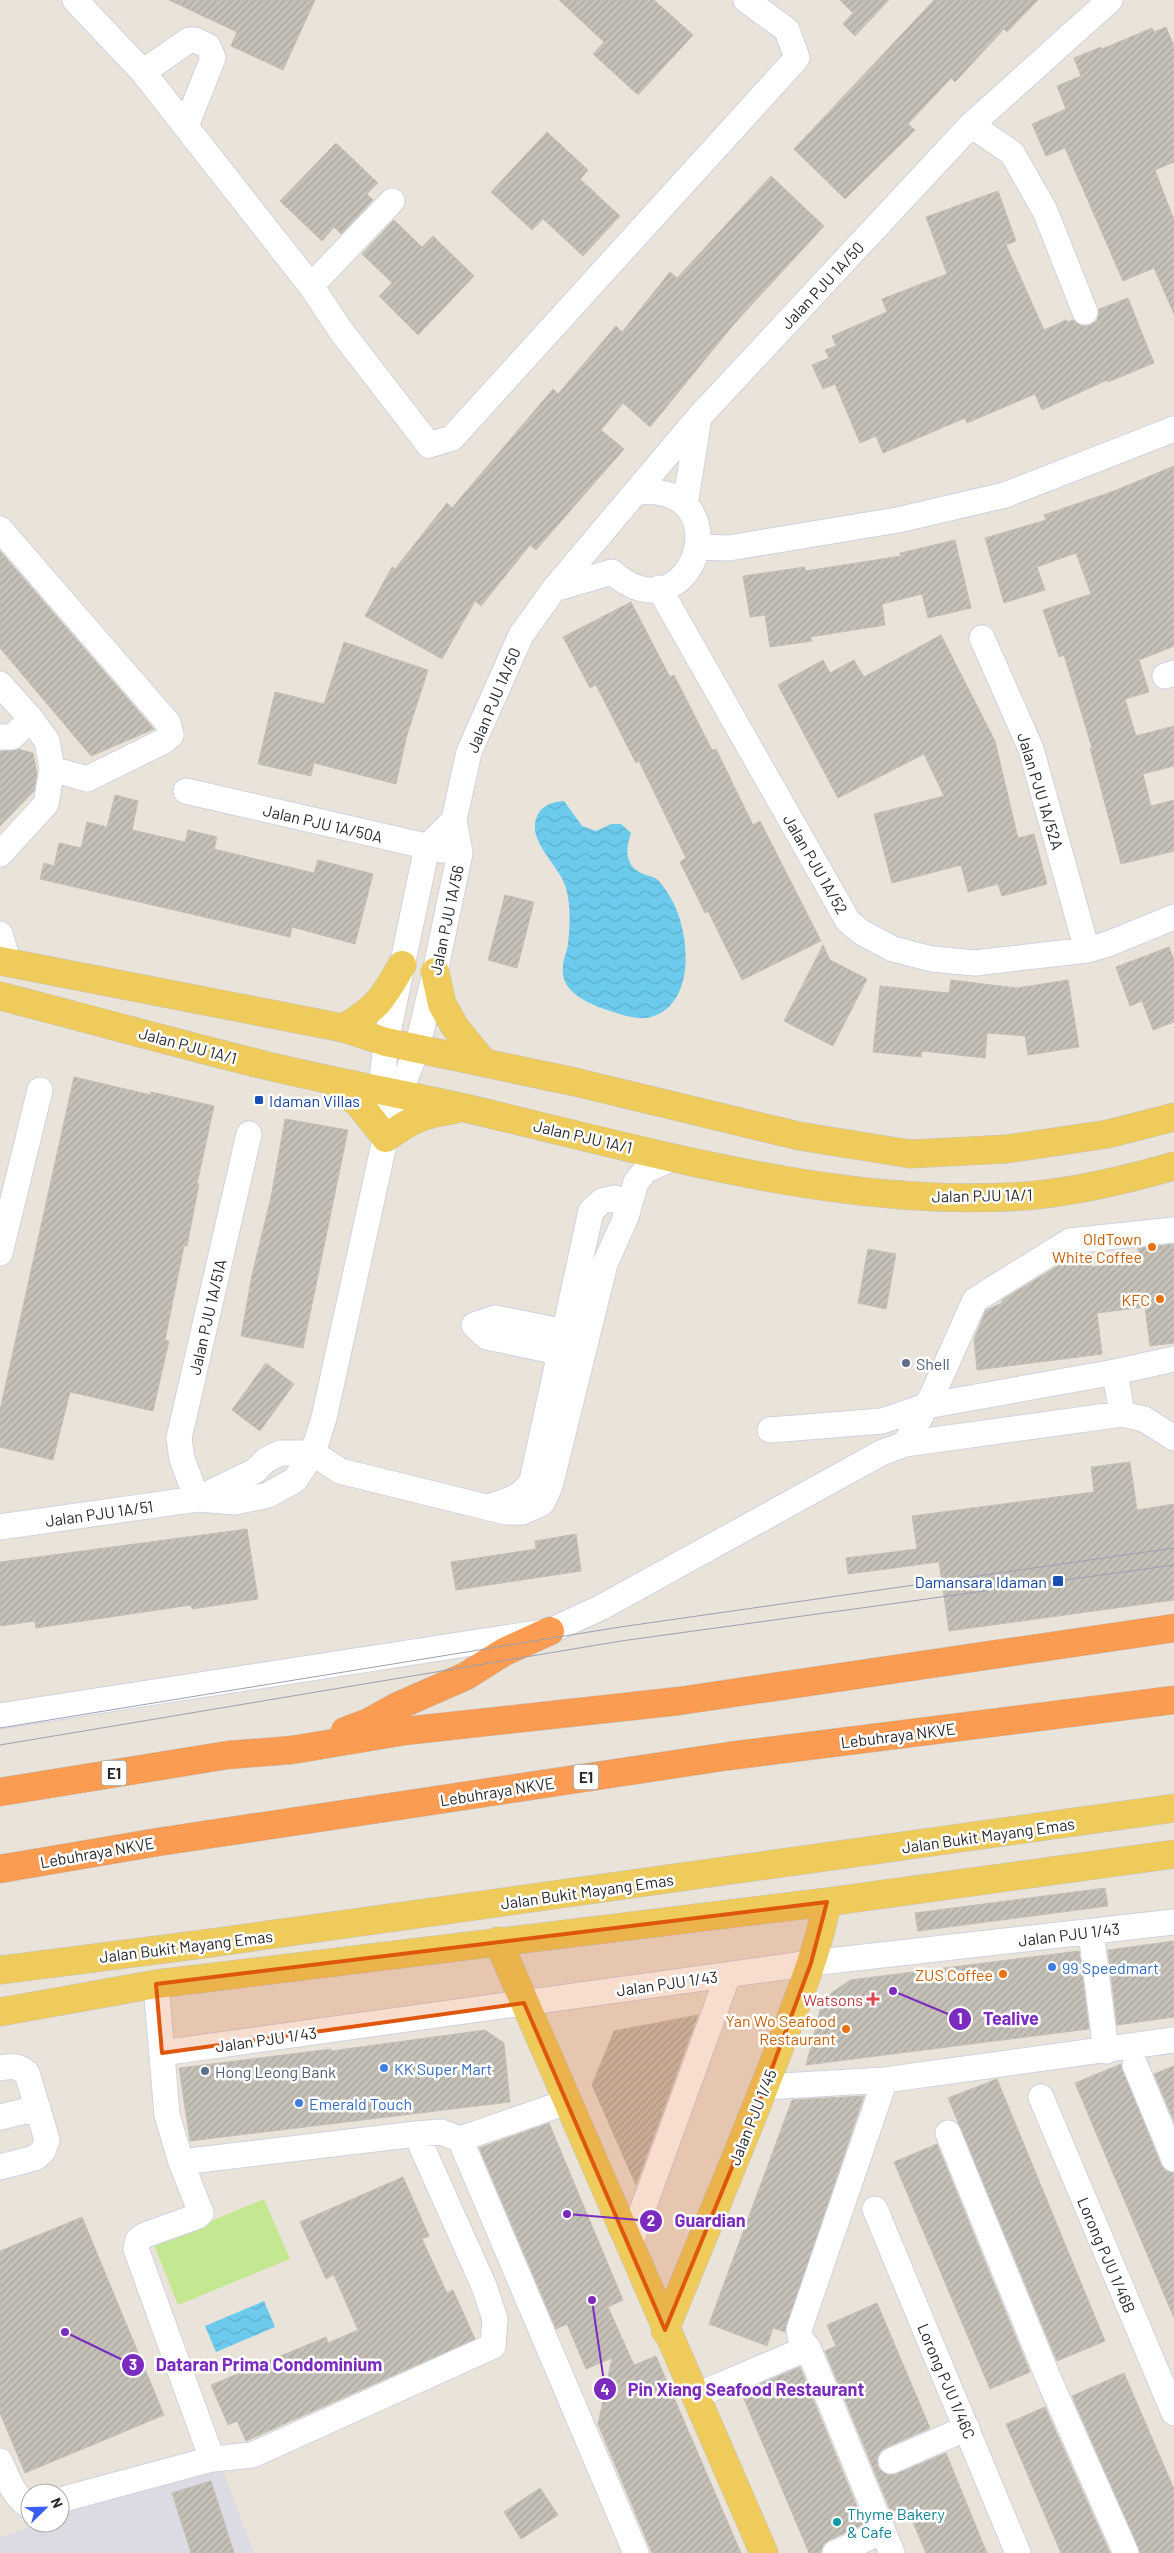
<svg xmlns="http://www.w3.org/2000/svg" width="1174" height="2553" viewBox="0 0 1174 2553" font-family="Barlow,sans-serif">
<defs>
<pattern id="water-waves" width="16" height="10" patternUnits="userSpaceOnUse" patternTransform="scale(1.25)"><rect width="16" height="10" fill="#6ccbec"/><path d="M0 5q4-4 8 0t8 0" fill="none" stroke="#5eaeca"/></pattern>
<pattern id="building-hatch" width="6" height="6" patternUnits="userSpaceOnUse" patternTransform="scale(1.25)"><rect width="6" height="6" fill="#c5c1b8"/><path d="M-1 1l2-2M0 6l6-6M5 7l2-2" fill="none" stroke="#a9a69e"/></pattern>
</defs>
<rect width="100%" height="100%" fill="#eae3d9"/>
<path fill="#dcdae2" d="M222,2469L254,2553H0V2538L38,2523H60V2514Z"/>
<path fill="#c4e891" d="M264,2199L290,2259L178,2305L154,2245Z"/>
<path fill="url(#water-waves)" d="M564,801L582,826L596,831L611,824H621L631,833C628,842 625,853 630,863C635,873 645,874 655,878C659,880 664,887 667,892C690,924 699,1003 651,1017C638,1021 620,1014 607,1010C588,1003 560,992 563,967C563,959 567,952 568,944C570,926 571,906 566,888C561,869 532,845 535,824C537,808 549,802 564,801Z
M264,2301L275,2327L216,2352L205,2326Z"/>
<path fill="url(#building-hatch)" stroke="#c5bfb3" d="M169,0H315L283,70L231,46L237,32Z
M559,0H654L693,35L638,95L593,54L604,42Z
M840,0H889L855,36L843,24L853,13Z
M934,0H1038L1007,32L1004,29L955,82L951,78L908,124L915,130L845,199L794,149Z
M1166,27L1174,46V162L1155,170L1174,220V314L1154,268L1123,281L1065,148L1046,156L1032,124L1066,109L1057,86L1081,76L1074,58L1101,47L1102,49L1152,28L1154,32Z
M547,132L588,170L580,179L620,216L583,256L543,219L532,230L491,192Z
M336,143L378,183L367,194L373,200L341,234L334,227L322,241L280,201Z
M771,176L824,226L734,324L650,427L623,403L601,430L624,449L536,550L530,545L481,606L475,601L442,659L365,616L392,567L395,569L447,503L452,508L553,389L558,394L616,326L622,332L670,272L677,278Z
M998,191L1016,241L1006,245L1044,330L1066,320L1068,322L1073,320L1082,326L1090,325L1097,321L1099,309L1128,298L1154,363L1108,382L1107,380L1042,410L1035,394L967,423L965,418L883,453L876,436L860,443L835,384L823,389L812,365L829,358L825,350L836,346L832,336L887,312L882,299L947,274L926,217Z
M394,220L422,247L433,236L474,276L418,335L379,296L392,283L362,254Z
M1174,466V646L1139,660L1149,692L1125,699L1136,736L1174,726V766L1143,774L1151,806L1174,800V851L1121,864L1090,748H1092L1064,655L1059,657L1043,610L1091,594L1076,553L1037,567L1045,590L1004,603L985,538L1046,520L1044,515L1114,491Z
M955,540L971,608L928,618L922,594L882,604L885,625L810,637L812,641L770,647L765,615L750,617L743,576L805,567V571L901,556L900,553Z
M0,551L154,729L91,756L0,648Z
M631,602L670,677L674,675L712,750L716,749L753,825L760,821L821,941L742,980L708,911L705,913L680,862L686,858L639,761L636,763L596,685L590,688L563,637Z
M941,635L995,741L1018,838L1034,834L1047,884L1002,896L998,884L968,892L961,865L892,883L874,814L944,796L924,754L838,798L778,685L823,660L830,673L854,660L864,677Z
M344,642L428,670L407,735L396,784L314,763L311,776L258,764L275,692L324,704Z
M18,749L33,753L37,774L34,791L0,826V751Z
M115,795L138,801L132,830L185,842L188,830L217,837L214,849L314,873L318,860L373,874L355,944L292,927L290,937L40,879L44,863L54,866L59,843L81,848L87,822L107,827Z
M505,895L534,902L517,968L488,960Z
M823,945L830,960L867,979L833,1046L784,1021Z
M1169,947L1174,960V1022L1153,1030L1142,1001L1130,1006L1116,967Z
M951,980L1017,988L1068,980L1079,1047L1028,1055L1025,1036L987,1033L985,1058L922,1051L921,1057L873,1052L880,986L949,993Z
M74,1077L151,1095V1092L214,1106L197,1184H199L187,1246H184L165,1340L169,1341L153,1411L70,1392L53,1460L0,1447V1410Z
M285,1119L348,1130L303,1348L241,1336L252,1275L271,1197Z
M1174,1244V1343L1150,1346L1145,1307L1097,1313L1102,1354L977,1370L974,1339L986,1310L1002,1303V1300L1059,1265L1091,1261L1092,1267L1139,1261L1138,1248Z
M868,1249L896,1254L886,1309L858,1303Z
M266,1363L294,1384L260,1431L232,1410Z
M1130,1462L1137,1510L1174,1504V1600L949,1631L939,1562L848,1574L846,1558L917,1549L912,1516L1094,1492L1091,1467Z
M247,1529L258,1599L192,1609L191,1605L36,1628L35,1621L0,1626V1562Z
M576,1534L581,1571L456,1590L451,1562L536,1549L535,1541Z
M1105,1888L1108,1906L918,1931L915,1913Z
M1174,1941V2017L1117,2025L1108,1950Z
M1079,1951L1089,2029L806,2065L823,1999L850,1980Z
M698,2015L636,2185L592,2085L614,2031Z
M485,2030L504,2043L510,2102L190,2141L179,2068L331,2049V2051Z
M1121,2064L1161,2165L1166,2171L1174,2173V2318L1075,2083Z
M1174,2066V2121L1154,2074Z
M997,2079L1105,2341L1057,2361L948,2098Z
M864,2096L785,2332L773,2328L767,2346L709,2324L792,2100Z
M549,2123L623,2300L608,2307L634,2365L656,2356L741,2553H652L598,2424L612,2358L586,2369L567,2324L556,2329L479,2148Z
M937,2144L1030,2372L990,2389L894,2162Z
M403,2177L429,2236L422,2239L447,2293L453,2290L475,2339L246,2441L237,2421L228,2425L211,2385L326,2337L328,2343L358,2330L334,2275L326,2279L300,2222Z
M82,2217L164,2415L25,2473L0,2413V2251Z
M877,2303L930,2428L885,2448L877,2459L878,2467L889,2475L896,2474L946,2453L987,2553H926L906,2506L891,2512L825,2351L836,2346L827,2325Z
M800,2367L864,2524L829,2540L823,2545L821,2553H809L741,2392Z
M1124,2373L1174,2489V2553H1140L1072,2396Z
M1045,2407L1110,2553H1061L1006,2424Z
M211,2481L234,2553H191L172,2493Z
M540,2488L558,2515L521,2539L504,2512Z"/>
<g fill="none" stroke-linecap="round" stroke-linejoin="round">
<defs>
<path id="minor" d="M75,0L143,72L311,286L341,331L429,445L452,438L797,58L787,30L746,0
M143,72L189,40H195L208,46L213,58L186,126
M971,125L1012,153L1045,211L1085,312
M311,286L392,201
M685,505L699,417
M0,529L168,723L171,735L164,741L87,779L52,769
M698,547L729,548L898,520L1005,495L1174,429
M659,588L848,921L861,932L893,949L932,959L975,963L1087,950L1108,944L1174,917
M554,589L612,572C692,643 745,482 637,492
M982,638L1031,749L1087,950
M1165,676L1174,673
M0,684L31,719L47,741L52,769L46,804L0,854
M0,737H12L31,719
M186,791L443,850
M0,934L9,963
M393,1103L381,1091L386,1042L427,847L454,820
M0,1253L40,1090
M571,1346L564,1333L555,1330L495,1318L474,1325L487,1337L559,1352L571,1341
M1122,1414L1115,1372L1174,1359
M770,1430L882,1421L926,1406L1115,1372
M905,1444L932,1396L975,1300L1070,1241L1174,1230
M197,1499L255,1471L266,1460L280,1453H313L340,1471L506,1512H522L542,1503L550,1486L605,1264L626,1217L636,1182L646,1170L673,1158
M197,1499L182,1459L179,1438L249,1134
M491,1506C508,1501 522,1497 532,1481L591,1211L602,1201L615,1198L624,1204L626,1217
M0,1527L197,1499L235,1502L268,1495L295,1480L313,1453L324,1418L393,1103L399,1094L417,1049L435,972L460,853L454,820L469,752L521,635L554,589L699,417L971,125L1110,0
M0,1716L550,1631L602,1607L881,1453L905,1444L1122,1414L1144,1419L1174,1438
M1091,1932L1106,2051
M156,1984L167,2115L181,2162L201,2213L198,2216L145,2235L138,2240L136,2249L212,2459
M162,2053L811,1963L1174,1922
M1135,2065L1174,2159
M0,2068C11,2066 18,2065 27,2073L47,2140L43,2151L35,2158L0,2167
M765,2087L885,2080
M1041,2097L1174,2413
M0,2117L38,2108
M948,2133L1050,2382L1126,2553
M460,2139L567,2102
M181,2162L416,2134L441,2132L460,2139L636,2553
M875,2209L1018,2553
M629,2247L728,1975
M695,2396L808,2348
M0,2461C8,2479 13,2496 30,2507
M891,2461L967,2428
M60,2500L212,2459L252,2455L493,2346L495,2319L484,2286L416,2134
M835,2553L883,2531
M892,2553L808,2348L801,2340L799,2330L885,2080L1174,2040"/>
<path id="major" d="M0,961L343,1028L386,1042L575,1082L799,1136L910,1154L1007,1149L1108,1134L1174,1117
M435,972L442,1004L455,1027L484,1063
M0,996C89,1019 179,1044 268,1066C335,1082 402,1094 469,1109C648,1151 841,1209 1026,1196C1076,1192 1126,1180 1174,1166
M343,1028C377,1009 383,998 402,965
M333,1081L360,1105L386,1138C410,1120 424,1114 453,1110
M498,1941L764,2553
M0,1970L211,1943L1174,1808
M0,2012L156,1984L827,1902L1174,1854
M665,2330C703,2236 743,2143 779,2049C797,2001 818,1953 827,1902"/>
<path id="highway" d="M345,1731L369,1722L398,1706L466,1676L504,1652L550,1631
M0,1792L228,1755L292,1750L405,1731L679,1701L1174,1628
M0,1869L158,1842L729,1756L1174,1700"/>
</defs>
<use href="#minor" stroke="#cfd2e1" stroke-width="27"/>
<use href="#major" stroke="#c3c3c3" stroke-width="29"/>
<use href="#highway" stroke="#c3c3c3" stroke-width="29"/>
<use href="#minor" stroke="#fff" stroke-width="25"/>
<use href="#major" stroke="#eecb5a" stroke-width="28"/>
<use href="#highway" stroke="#fc9c53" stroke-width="28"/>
<path stroke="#9ca0b2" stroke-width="1" d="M0,1728L620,1627L1174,1548
M0,1745L621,1641L1174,1565"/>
</g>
<path fill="#de570d" fill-opacity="0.2" stroke="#de570d" stroke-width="4" stroke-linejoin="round" d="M827,1902L811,1963L765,2087L665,2330L524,2003L162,2053L156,1984Z"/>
<g fill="#1a4fb4" stroke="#fff" stroke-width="2">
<rect x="254" y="1095" width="10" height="10" rx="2.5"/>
<rect x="1052" y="1575" width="12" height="12" rx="2.5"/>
</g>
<g fill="#e8710a" stroke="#fff" stroke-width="2">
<circle cx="1152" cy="1247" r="5"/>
<circle cx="1160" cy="1299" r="5"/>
<circle cx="1003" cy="1974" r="5"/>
<circle cx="846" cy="2029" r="5"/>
</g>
<g fill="#5c6f8a" stroke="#fff" stroke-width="2">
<circle cx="906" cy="1363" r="5"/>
<circle cx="205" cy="2071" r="5"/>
</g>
<g fill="#3f7fe0" stroke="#fff" stroke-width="2">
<circle cx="1052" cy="1967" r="5"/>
<circle cx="384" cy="2068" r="5"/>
<circle cx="299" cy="2103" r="5"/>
</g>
<path fill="#e0444e" stroke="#fff" stroke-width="2" d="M870.5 1991.5h5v5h5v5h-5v5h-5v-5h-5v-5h5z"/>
<circle fill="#0f9aa8" stroke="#fff" stroke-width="2" cx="837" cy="2522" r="5"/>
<g text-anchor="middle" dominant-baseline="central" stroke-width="5" stroke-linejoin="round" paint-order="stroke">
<g fill="#fff" stroke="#686868" stroke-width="1">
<rect x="101.5" y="1760.5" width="25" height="25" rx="4"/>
<rect x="573.5" y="1764.5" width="25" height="25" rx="4"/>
</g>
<g font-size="15" font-weight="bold" fill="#282828">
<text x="114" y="1773">E1</text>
<text x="586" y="1777">E1</text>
</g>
<g font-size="16" fill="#282828" stroke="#fff">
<text transform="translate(822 285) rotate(-47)">Jalan PJU 1A/50</text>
<text transform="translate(493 700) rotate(-67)">Jalan PJU 1A/50</text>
<text transform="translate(1041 791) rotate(73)">Jalan PJU 1A/52A</text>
<text transform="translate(323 823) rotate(13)">Jalan PJU 1A/50A</text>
<text transform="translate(816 864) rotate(60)">Jalan PJU 1A/52</text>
<text transform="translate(446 920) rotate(-78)">Jalan PJU 1A/56</text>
<text transform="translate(188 1045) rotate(15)">Jalan PJU 1A/1</text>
<text transform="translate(583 1136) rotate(13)">Jalan PJU 1A/1</text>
<text transform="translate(982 1195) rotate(-1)">Jalan PJU 1A/1</text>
<text transform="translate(207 1317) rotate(-77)">Jalan PJU 1A/51A</text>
<text transform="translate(99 1513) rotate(-8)">Jalan PJU 1A/51</text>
<text transform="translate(898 1735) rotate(-7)">Lebuhraya NKVE</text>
<text transform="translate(497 1791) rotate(-9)">Lebuhraya NKVE</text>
<text transform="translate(988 1835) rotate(-8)">Jalan Bukit Mayang Emas</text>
<text transform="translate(97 1852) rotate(-10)">Lebuhraya NKVE</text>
<text transform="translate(587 1891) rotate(-8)">Jalan Bukit Mayang Emas</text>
<text transform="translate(1069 1934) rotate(-7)">Jalan PJU 1/43</text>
<text transform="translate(186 1946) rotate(-7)">Jalan Bukit Mayang Emas</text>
<text transform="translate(667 1983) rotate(-8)">Jalan PJU 1/43</text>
<text transform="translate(266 2039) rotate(-8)">Jalan PJU 1/43</text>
<text transform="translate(752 2117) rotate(-68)">Jalan PJU 1/45</text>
<text transform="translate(1107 2255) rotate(67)">Lorong PJU 1/46B</text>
<text transform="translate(947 2381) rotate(67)">Lorong PJU 1/46C</text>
</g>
<g font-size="16" fill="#164399" stroke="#fff" text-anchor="start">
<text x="269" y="1100">Idaman Villas</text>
<text x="1047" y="1581" text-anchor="end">Damansara Idaman</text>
</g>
<g font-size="16" fill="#c56008" stroke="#fff" text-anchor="end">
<text x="1142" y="1238">OldTown<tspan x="1142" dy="18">White Coffee</tspan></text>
<text x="1150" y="1299">KFC</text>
<text x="993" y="1974">ZUS Coffee</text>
<text x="836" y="2020">Yan Wo Seafood<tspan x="836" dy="18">Restaurant</tspan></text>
</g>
<g font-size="16" fill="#4e5e75" stroke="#fff" text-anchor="start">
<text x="916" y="1363">Shell</text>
<text x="215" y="2071">Hong Leong Bank</text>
</g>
<g font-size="16" fill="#366cbe" stroke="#fff" text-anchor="start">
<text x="1062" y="1967">99 Speedmart</text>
<text x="394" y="2068">KK Super Mart</text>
<text x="309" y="2103">Emerald Touch</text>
</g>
<g font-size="16" fill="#be3a42" stroke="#fff" text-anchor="end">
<text x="863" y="1999">Watsons</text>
</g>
<g font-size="16" fill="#0d838f" stroke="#fff" text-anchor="start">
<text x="847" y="2513">Thyme Bakery<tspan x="847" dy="18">&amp; Cafe</tspan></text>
</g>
</g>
<path fill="none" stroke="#7b2cbf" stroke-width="2" d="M893 1991L960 2019M567 2214L651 2221M65 2332L133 2365M592 2300L605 2389"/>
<g fill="#7b2cbf" stroke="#fff" stroke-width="2">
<circle cx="893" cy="1991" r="5"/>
<circle cx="567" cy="2214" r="5"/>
<circle cx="65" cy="2332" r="5"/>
<circle cx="592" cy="2300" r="5"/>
<circle cx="960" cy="2019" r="12"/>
<circle cx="651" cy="2221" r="12"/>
<circle cx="133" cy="2365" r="12"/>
<circle cx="605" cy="2389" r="12"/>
</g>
<g font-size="15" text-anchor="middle" font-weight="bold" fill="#fff">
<text x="960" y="2024">1</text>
<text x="651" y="2226">2</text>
<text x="133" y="2370">3</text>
<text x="605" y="2395">4</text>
</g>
<g font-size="18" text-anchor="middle" font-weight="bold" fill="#7b2cbf" stroke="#fff" stroke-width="5" stroke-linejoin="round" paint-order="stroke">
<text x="1011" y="2025">Tealive</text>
<text x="710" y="2227">Guardian</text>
<text x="269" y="2371">Dataran Prima Condominium</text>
<text x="746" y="2396">Pin Xiang Seafood Restaurant</text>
</g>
<g transform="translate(45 2508) rotate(67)"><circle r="24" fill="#ffffff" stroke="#a9a9a9"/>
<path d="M0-4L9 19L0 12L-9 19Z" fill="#395df7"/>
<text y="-8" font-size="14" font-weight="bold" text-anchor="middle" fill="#282828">N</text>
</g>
</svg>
